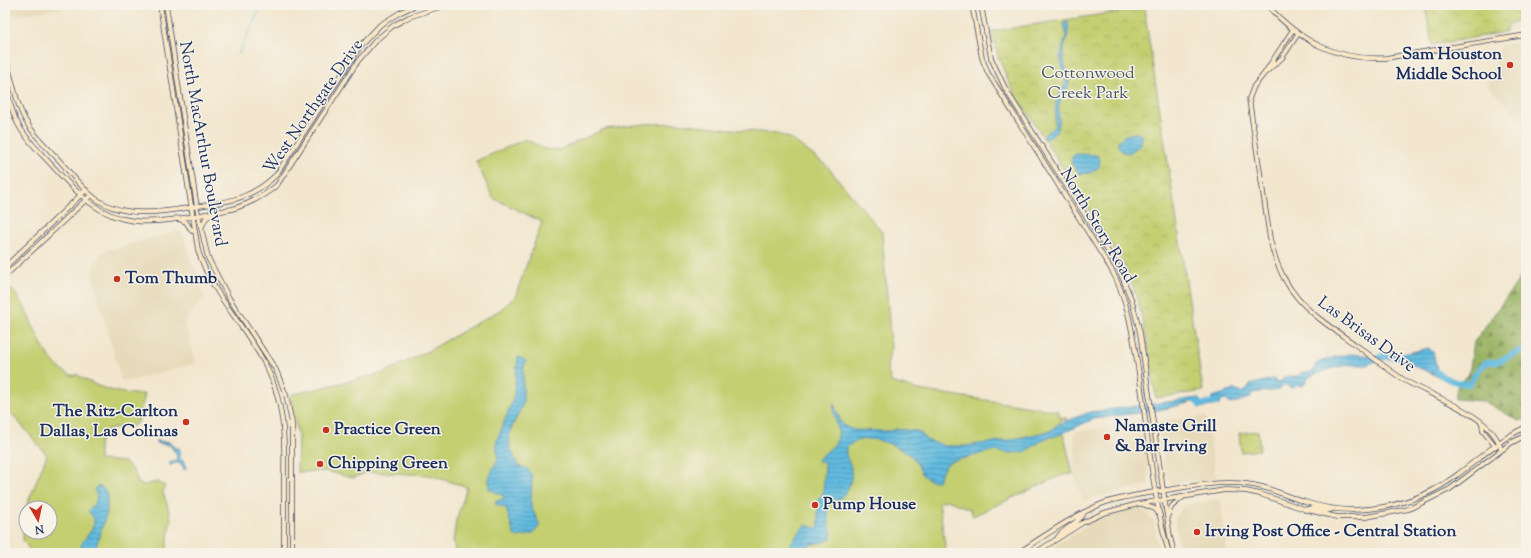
<svg xmlns="http://www.w3.org/2000/svg" width="1531" height="558" viewBox="0 0 1531 558" font-family="'Sorts Mill Goudy',serif">
<defs>
<pattern id="forest-firs" width="22" height="20" patternUnits="userSpaceOnUse"><rect width="22" height="20" fill="#9ab263"/><path d="M5 1l3.5 6h-7zM16 11l3.5 6h-7z" fill="#7d9155"/></pattern>
<pattern id="park-crowns" width="20" height="18" patternUnits="userSpaceOnUse"><rect width="20" height="18" fill="#c3cf71"/><path d="M2 6a3 3 0 1 1 6 0M12 15a3 3 0 1 1 6 0" fill="none" stroke="#a7b264"/></pattern>
<pattern id="water-rules" width="6" height="5" patternUnits="userSpaceOnUse"><rect width="6" height="5" fill="#62bbdf"/><path d="M0 2.5h6" fill="none" stroke="#5098b8"/></pattern>
</defs>
<rect width="100%" height="100%" fill="#f7f3e8"/>
<filter id="ink" filterUnits="userSpaceOnUse"><feTurbulence type="fractalNoise" baseFrequency=".025" numOctaves="2"/><feDisplacementMap in="SourceGraphic" scale="8" xChannelSelector="R" yChannelSelector="G"/><feConvolveMatrix kernelMatrix="1 2 1 2 8 2 1 2 1" color-interpolation-filters="sRGB"/></filter>
<filter id="wash" filterUnits="userSpaceOnUse"><feTurbulence type="fractalNoise" baseFrequency=".012" numOctaves="4" result="noise"/><feDisplacementMap in="SourceGraphic" scale="16" xChannelSelector="R" yChannelSelector="G"/><feGaussianBlur stdDeviation="0.9" result="paint"/><feColorMatrix in="noise" values="0 0 0 0 0 0 0 0 0 0 0 0 0 0 0 0 0 1.4 0 .05"/><feComposite in="paint" operator="in"/></filter>
<g filter="url(#wash)">
<rect width="100%" height="100%" fill="#f2e6ce"/>
<path fill="#e6daba" d="M5,5H83L5,17Z
M1526,15V29L1505,32L1508,25Z
M1526,41V126L1518,116L1488,86L1501,45Z
M177,231L184,235L191,263L196,269L204,298L184,321L196,363L129,381L121,380L91,271L101,252Z
M1206,416L1216,479L1170,484L1167,477L1157,422Z
M1143,422L1149,484L1086,500H1083L1074,476L1075,432Z
M1220,499L1227,553H1183L1178,543L1175,519L1184,505Z
M1129,509H1141L1146,512L1154,522L1159,553H1043L1095,520Z"/>
<path fill="#c3cf71" stroke="#6f7f68" fill-rule="evenodd" d="M678,123L777,134L790,138L826,165L882,232L891,347L887,367L891,382L918,390L1058,411L1060,417L1067,418L1066,420L1060,419L1073,474L1062,475L973,516L970,509L947,500L939,502L946,553H456L453,542L456,521L467,487L429,475L367,472L353,478L326,471L297,472L298,436L290,395L383,373L428,351L500,310L515,297L542,222L493,198L476,161L526,139L544,149L559,150L604,129L645,124Z
M10,288C36,312 37,364 74,376L76,374C97,388 119,395 145,394L138,422L133,426L112,428L102,433L99,446V460L125,462L133,470L139,484L144,485L158,482L165,486L163,492L171,517L166,553H32L23,540L24,512L47,455L5,406V291ZM26,508H50V532H26Z"/>
<path fill="url(#forest-firs)" stroke="#5a7060" d="M1526,270V419L1519,421L1484,401L1455,399L1457,387L1469,374L1474,342Z"/>
<path fill="url(#park-crowns)" stroke="#6f7f68" d="M1425,5H1526V15L1508,25L1505,32L1432,45Z
M1144,8L1203,391L1156,398C1148,352 1144,305 1123,263L1011,87L998,57L992,31Z
M1258,431L1260,450L1241,452L1239,433Z"/>
<path fill="url(#water-rules)" stroke="#3e759e" d="M1068,22C1070,35 1064,43 1063,55C1063,64 1068,71 1069,79C1070,88 1064,92 1061,99C1053,117 1069,127 1046,139L1043,136L1055,126L1056,101L1066,82L1060,57L1066,35L1064,23Z
M1136,133L1142,135L1139,146L1129,153L1123,152L1118,146V141L1126,135Z
M1076,154L1097,155L1100,160L1099,167L1090,173L1079,174L1071,163L1072,157Z
M1429,348L1433,352L1437,370L1432,372L1450,377L1448,381L1400,359H1386L1371,363L1367,365H1350L1333,368L1310,376L1303,386L1297,385L1292,388L1284,384L1280,390L1252,393L1250,398L1230,404L1225,399L1220,401L1219,405L1199,408L1196,402H1192L1159,410L1093,419L1059,435L1044,439L1025,452L1010,453L992,451L949,462L942,471L938,481C917,481 923,466 911,456C899,446 875,436 860,440C855,441 847,445 846,450C845,456 848,459 850,464C855,482 846,499 828,505C829,510 828,513 828,518C828,527 835,532 829,541L812,544L794,553H767V551L788,547L805,525L816,528L819,527L817,502L823,493L825,466L824,462H819L818,460C823,453 832,449 836,442C843,430 831,416 834,404L842,425L853,430L889,431L896,429L916,431L922,434L926,440L945,446H965L1009,440L1050,431L1057,425L1090,412L1105,410L1198,398L1204,406L1209,405L1213,397L1236,389L1240,393L1247,390L1249,385L1274,379L1276,382L1282,381L1284,377L1299,376L1302,372L1309,373L1314,370L1316,364L1327,359L1350,354L1390,357Z
M518,357L526,361L523,370V404L511,429L509,436L510,447L518,466L528,469L532,476L531,507L540,525L533,534L518,537L514,535L506,508L495,504L496,501L503,499L504,496L489,489V478L498,458L496,443L513,399Z
M156,440L164,442L168,441L175,448H179L181,454L179,458L184,462L186,469L184,470C183,464 180,463 174,463L171,466L169,462L176,460L177,455L170,445L156,443Z
M98,486L104,489L107,495V512L94,553H80C80,534 105,528 88,511C95,503 100,499 94,489Z"/>
<g fill="none" stroke-linecap="round" stroke-linejoin="round">
<path stroke="#62bbdf" stroke-width="1" d="M238,55L262,5"/>
<path stroke="#62bbdf" stroke-width="6" d="M1381,356H1401
M1430,366C1441,377 1452,383 1469,384L1478,370L1487,362H1497L1520,351L1526,353
M1197,402L1200,405L1216,402"/>
</g>
</g>
<g filter="url(#ink)">
<g fill="none" stroke-linecap="round" stroke-linejoin="round">
<defs>
<path id="secondary" d="M160,5L198,250C213,298 246,325 267,368C284,403 285,438 284,477C284,502 284,528 284,553
M166,5L198,214L208,258L229,298L276,370L286,395L292,423V553
M972,5L982,58L988,73L1111,269C1129,301 1133,337 1139,374C1148,433 1152,495 1169,553
M981,5L991,58L1006,90L1118,267L1132,301L1140,333L1170,537L1174,553
M1267,5C1300,41 1336,61 1386,58L1526,35
M1292,31L1264,74L1254,86L1249,99L1270,239C1283,299 1314,315 1360,348C1374,358 1388,370 1404,380C1431,396 1495,416 1501,450
M5,59C12,76 14,94 21,111C28,130 45,145 58,159C69,171 79,185 91,195C119,219 159,213 193,207C227,202 250,200 276,175L361,45L380,25L401,12L416,5
M1266,72L1282,58L1298,34
M5,84C9,98 11,111 18,124C25,138 37,149 47,160C72,187 95,217 135,221C165,224 202,214 232,209C249,204 263,197 277,185L358,61L376,40L394,25L409,17L446,5
M176,218L186,222L192,231
M201,228L206,218L214,213
M5,267L86,190
M5,276L91,195
M1482,424L1483,431L1496,447
M1142,504L1155,509L1160,515
M1305,510C1314,505 1324,514 1333,509
M1168,515L1172,506L1182,498
M1058,537C1064,528 1082,521 1084,512
M1018,553C1044,536 1070,518 1099,505C1118,497 1140,495 1160,491C1194,486 1229,478 1262,487C1277,491 1291,498 1305,502C1329,510 1357,512 1383,507C1410,502 1435,492 1457,475C1480,458 1500,439 1526,427
M1035,553L1082,523L1104,513L1138,504L1225,490L1246,491L1260,494L1304,509L1337,517H1366L1409,509L1450,489L1511,443L1526,435"/>
</defs>
<use href="#secondary" stroke="#3b4a6f" stroke-width="5.5"/>
<use href="#secondary" stroke="#fbe7c3" stroke-width="4"/>
</g>
</g>
<g fill="#c8321e" stroke="#f7f3e8" stroke-width="1.5">
<circle cx="1510" cy="65" r="4"/>
<circle cx="117" cy="279" r="4"/>
<circle cx="186" cy="422" r="4"/>
<circle cx="326" cy="430" r="4"/>
<circle cx="1107" cy="437" r="4"/>
<circle cx="320" cy="464" r="4"/>
<circle cx="815" cy="505" r="4"/>
<circle cx="1197" cy="532" r="4"/>
</g>
<g text-anchor="middle" dominant-baseline="central" stroke-width="3" stroke-linejoin="round" paint-order="stroke">
<g font-size="17" font-weight="bold" fill="#1b2f5e" stroke="#f7f3e8" text-anchor="start">
<text x="1502" y="55" text-anchor="end">Sam Houston<tspan x="1502" dy="20">Middle School</tspan></text>
<text x="125" y="279">Tom Thumb</text>
<text x="178" y="412" text-anchor="end">The Ritz-Carlton<tspan x="178" dy="20">Dallas, Las Colinas</tspan></text>
<text x="1115" y="427">Namaste Grill<tspan x="1115" dy="20">&amp; Bar Irving</tspan></text>
<text x="334" y="430">Practice Green</text>
<text x="328" y="464">Chipping Green</text>
<text x="823" y="505">Pump House</text>
<text x="1205" y="532">Irving Post Office - Central Station</text>
</g>
<g font-size="17" fill="#455763" stroke="#f7f3e8">
<text x="1088" y="74">Cottonwood<tspan x="1088" dy="20">Creek Park</tspan></text>
</g>
<g font-size="17" fill="#1b2f5e" stroke="#f7f3e8">
<text transform="translate(314 107) rotate(-55)">West Northgate Drive</text>
<text transform="translate(202 144) rotate(80)">North MacArthur Boulevard</text>
<text transform="translate(1097 226) rotate(59)">North Story Road</text>
<text transform="translate(1366 335) rotate(36)">Las Brisas Drive</text>
</g>
</g>
<rect width="1531" height="558" fill="none" stroke="#f7f3e8" stroke-width="20"/>
<g transform="translate(38 520) rotate(171)"><circle r="19" fill="#f7f3e8" stroke="#9fa5b1"/>
<path d="M0-3L7 15L0 10L-7 15Z" fill="#c8321e"/>
<text y="-6" font-size="11" font-weight="bold" text-anchor="middle" fill="#1b2f5e">N</text>
</g>
</svg>
